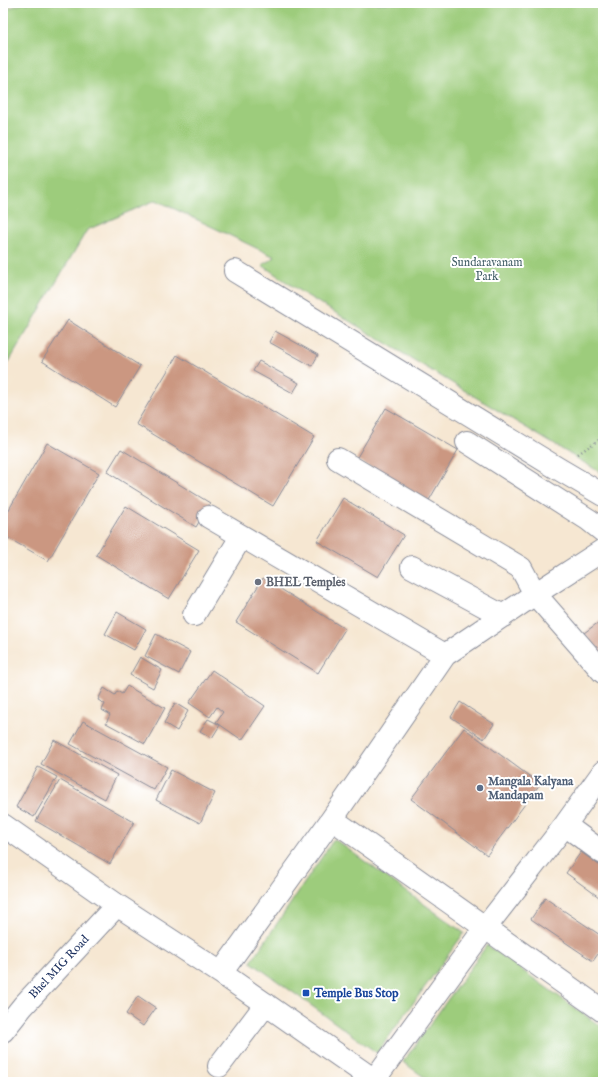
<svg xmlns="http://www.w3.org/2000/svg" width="606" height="1085" viewBox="0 0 606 1085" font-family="'IM FELL English',serif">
<rect width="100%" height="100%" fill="#fff"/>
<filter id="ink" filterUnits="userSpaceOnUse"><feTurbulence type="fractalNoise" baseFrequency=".025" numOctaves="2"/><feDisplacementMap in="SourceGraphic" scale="8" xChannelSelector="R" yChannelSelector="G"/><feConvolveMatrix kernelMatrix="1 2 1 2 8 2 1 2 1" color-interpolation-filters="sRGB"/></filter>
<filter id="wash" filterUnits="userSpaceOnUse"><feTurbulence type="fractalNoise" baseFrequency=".012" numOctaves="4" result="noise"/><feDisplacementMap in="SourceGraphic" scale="16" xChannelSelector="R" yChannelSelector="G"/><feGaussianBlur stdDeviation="0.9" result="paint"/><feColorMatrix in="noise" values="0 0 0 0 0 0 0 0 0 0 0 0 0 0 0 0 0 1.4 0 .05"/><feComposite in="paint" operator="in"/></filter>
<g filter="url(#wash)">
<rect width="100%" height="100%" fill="#f6e7d2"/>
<path fill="#9dcc7b" stroke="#5c7e6c" d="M24,3H603V474L301,292L262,265L275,257L156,200L87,230L3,372V10Z
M334,839L464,933L377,1053L251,962Z
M487,945L603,1028V1082H431L403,1062Z"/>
<g id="blocks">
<path fill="#cb9781" d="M68,320L140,366L115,407L42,361Z
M275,331L318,355L312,366L269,342Z
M177,355L314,437L273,506L136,424Z
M259,361L299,383L293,393L253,371Z
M386,408L458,450L428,502L356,459Z
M47,443L99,473L48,561L3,535V520Z
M121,449L210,503L196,527L107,472Z
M343,498L404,535L378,577L317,541Z
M126,506L199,550L169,599L96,555Z
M263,578L345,629L318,673L236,622Z
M117,612L146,629L134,650L105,634Z
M603,619V651L599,654L584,633Z
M156,634L190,652L179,674L145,656Z
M140,657L162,670L153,688L130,675Z
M212,670L265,706L242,740L216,722L223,712L217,707L210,717L189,703Z
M127,686L165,708L145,744L106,723L110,715L102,710L105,704L98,700L104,688L115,695L117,691L122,694Z
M460,702L494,724L484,739L451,717Z
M175,703L188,711L177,731L164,723Z
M208,719L220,725L212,738L200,731Z
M83,721L167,767L154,790L70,744Z
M464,728L540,784L487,855L411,799Z
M54,740L117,775L105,799L41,764Z
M38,767L57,777L34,817L16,807Z
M171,770L215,793L200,823L156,800Z
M60,780L134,822L110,864L36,821Z
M581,852L603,868V900L566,873Z
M545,898L603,937V947L593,961L531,919Z
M138,996L156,1008L143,1026L126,1014Z"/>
</g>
</g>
<g filter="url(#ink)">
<use href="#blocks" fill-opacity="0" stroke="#888b98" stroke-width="1"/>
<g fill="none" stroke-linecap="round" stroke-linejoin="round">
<defs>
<path id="minor" d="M235,271L557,468L603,495
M467,442L589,520L603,531
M338,459L521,568L535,594L603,672
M209,517L445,655
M412,567L503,616
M194,615L241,537
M332,819L603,1011
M3,825L117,905L221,973L377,1082
M565,825L603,853
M221,973L332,819L445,655L535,594L603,550
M3,1031L23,1006L117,905
M219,1066L266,1004
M374,1080L485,928L565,825L603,772"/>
</defs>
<use href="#minor" stroke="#888b98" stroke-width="24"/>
<path stroke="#888b98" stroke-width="2.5" stroke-dasharray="1 3" stroke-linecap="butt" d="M578,454L603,437"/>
<use href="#minor" stroke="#fff" stroke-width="22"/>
</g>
</g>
<circle fill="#6b7280" stroke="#fff" stroke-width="1.5" cx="258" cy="582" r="4"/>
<circle fill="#5c6f8a" stroke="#fff" stroke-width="1.5" cx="480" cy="788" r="4"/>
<rect fill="#1a4fb4" stroke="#fff" stroke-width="1.5" x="302" y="989" width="8" height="8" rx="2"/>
<g text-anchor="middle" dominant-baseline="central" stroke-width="4" stroke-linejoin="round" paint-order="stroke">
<g font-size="12" fill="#425e67" stroke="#fff">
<text x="487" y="262">Sundaravanam<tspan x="487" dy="14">Park</tspan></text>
</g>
<g font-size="12" font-weight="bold" fill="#5b616d" stroke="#fff" text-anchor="start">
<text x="266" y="582">BHEL Temples</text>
</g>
<g font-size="12" font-weight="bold" fill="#4e5e75" stroke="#fff" text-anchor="start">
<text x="488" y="781">Mangala Kalyana<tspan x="488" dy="14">Mandapam</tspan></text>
</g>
<g font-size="12" fill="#1b2f5e" stroke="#fff">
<text transform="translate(59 967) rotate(-47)">Bhel MIG Road</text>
</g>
<g font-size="12" font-weight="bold" fill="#164399" stroke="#fff" text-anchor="start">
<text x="314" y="993">Temple Bus Stop</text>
</g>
</g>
<rect width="606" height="1085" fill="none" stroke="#fff" stroke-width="16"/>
</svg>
